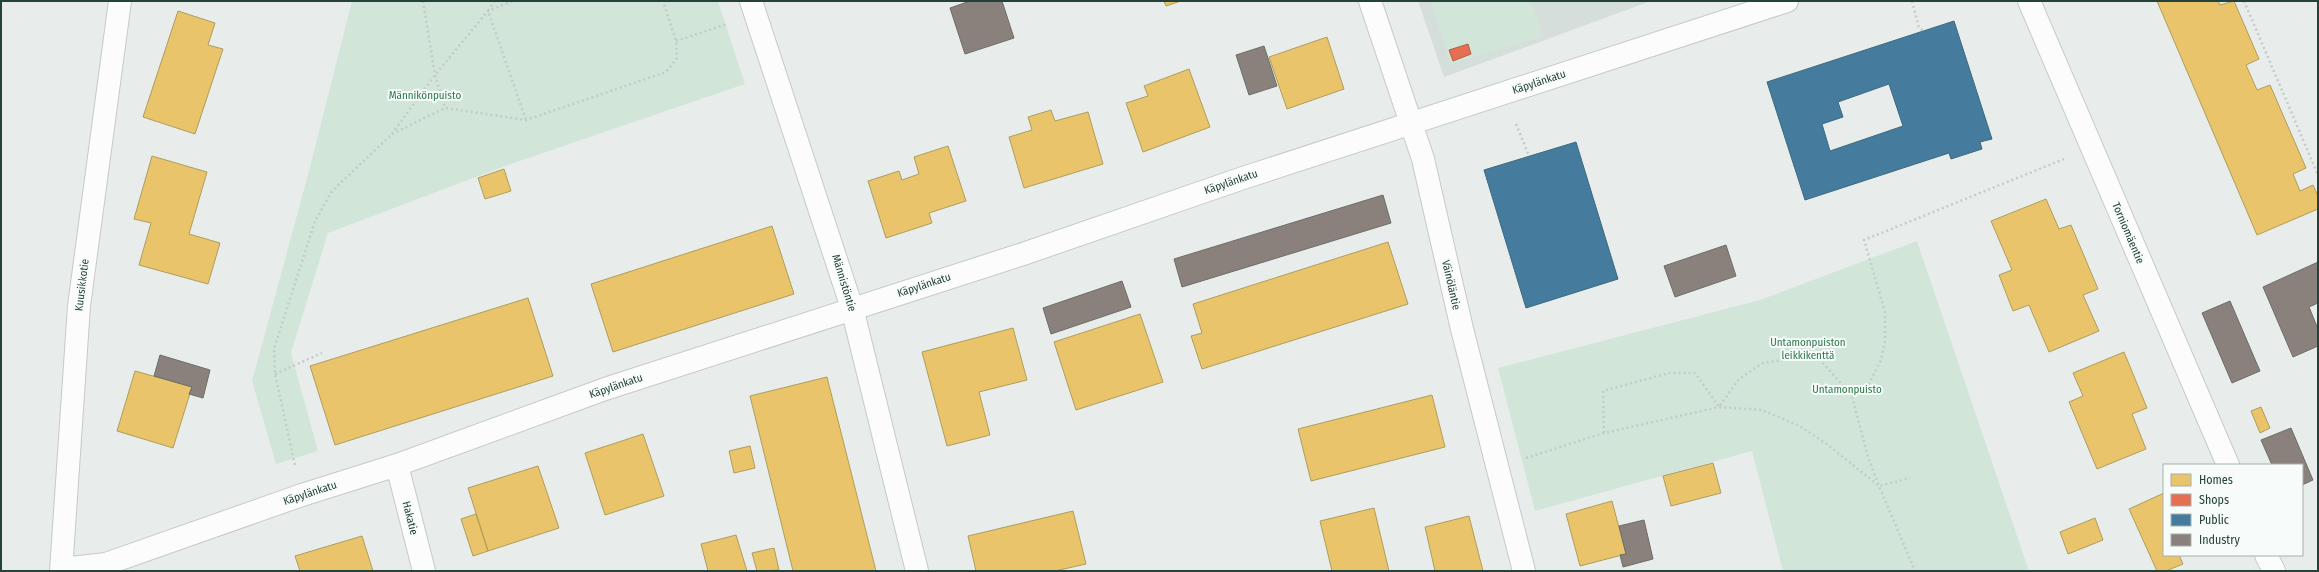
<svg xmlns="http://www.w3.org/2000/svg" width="2319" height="572" viewBox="0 0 2319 572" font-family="'Fira Sans Condensed',sans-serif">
<rect width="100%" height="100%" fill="#e8edeb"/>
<path fill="#d6dedb" d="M1418,1H1651L1444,77Z"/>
<path fill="#d1e6d8" d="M352,1H718L745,84L508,165L328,233L291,353L318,451L276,464L252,381L309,171Z
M1430,1H1531L1543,36L1451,64Z
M1917,241L2029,571H1783L1752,451L1535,511L1498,368L1760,300Z"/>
<path fill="#e9c46a" stroke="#ae9d5c" d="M1164,1H1181L1166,6Z
M2157,1H2218L2220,5L2234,1L2259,59L2246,65L2257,90L2270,85L2306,168L2293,174L2300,191L2313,185L2318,196V209L2257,235Z
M178,11L215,23L208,45L223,49L195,134L143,117Z
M1327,37L1344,89L1287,109L1269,57Z
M1189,69L1210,127L1143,152L1126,103L1148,96L1144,86Z
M1051,110L1055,121L1088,112L1103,164L1024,188L1009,137L1032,130L1028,117Z
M948,146L966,201L929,213L932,223L886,238L868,181L899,171L902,180L919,174L914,157Z
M152,156L207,172L189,234L220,243L208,284L139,265L151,223L134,219Z
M504,169L511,191L485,199L478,178Z
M2046,199L2059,229L2071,225L2098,289L2083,295L2099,331L2049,352L2029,305L2013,311L1999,275L2012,270L1991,221Z
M772,226L794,294L613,352L591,284Z
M1388,242L1408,304L1202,369L1191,336L1202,333L1193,304Z
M528,298L553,376L335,445L310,366Z
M1140,314L1163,382L1076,410L1054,342Z
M1013,328L1027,380L979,392L990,435L947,446L922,352Z
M2124,352L2147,408L2132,414L2146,449L2097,469L2069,402L2083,396L2073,373Z
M135,371L192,387L173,448L117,431Z
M827,377L876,571H793L750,396Z
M1432,395L1445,447L1311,481L1298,429Z
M2261,407L2270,428L2260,433L2251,411Z
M643,434L664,496L605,515L585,453Z
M750,446L755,468L734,473L729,451Z
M1713,463L1721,493L1671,506L1663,476Z
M538,466L559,528L488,551L468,488Z
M2164,493V555H2179L2183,564L2166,571H2157L2129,509Z
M1612,501L1626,554L1580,566L1566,514Z
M1374,508L1389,571H1332L1320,521Z
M1073,511L1086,564L1055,571H976L968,536Z
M476,514L488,551L473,556L461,519Z
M1469,516L1483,571H1435L1425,527Z
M2095,518L2103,540L2068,554L2060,532Z
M736,535L747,571H708L701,544Z
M362,536L373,571H300L295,556Z
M774,548L779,570L757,571L752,553Z"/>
<path fill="#e76f51" stroke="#ac624a" d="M1468,44L1471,54L1453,61L1449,50Z"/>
<path fill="#457b9d" stroke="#3b6a7f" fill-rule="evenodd" d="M1954,21L1992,139L1980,142L1982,149L1951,159L1949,153L1805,200L1767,82ZM1889,84L1903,126L1830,151L1822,124L1843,117L1838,102Z
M1576,142L1618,279L1526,308L1484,170Z"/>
<path fill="#8a817c" stroke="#6b6e68" d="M970,1H1002L1014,38L965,54L950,8Z
M1264,46L1277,86L1249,95L1236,55Z
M1383,195L1391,223L1182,287L1174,259Z
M1726,245L1736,276L1675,297L1664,266Z
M2318,262V303L2309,307L2318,329V346L2293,357L2263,287Z
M1122,281L1131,307L1051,334L1043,308Z
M2230,301L2260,371L2232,383L2202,313Z
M160,355L210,370L203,398L189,394L192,387L154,376Z
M2291,428L2313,480L2302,485V465H2272L2261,440Z
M1644,520L1653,559L1623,567L1620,555L1626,554L1619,526Z"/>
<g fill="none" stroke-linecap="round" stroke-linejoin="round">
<defs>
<path id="street" d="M751,1L852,308L917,571
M1370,1L1423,159L1462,329L1524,571
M2029,1L2228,465
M397,465L424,571
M2266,555L2274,571
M62,569L106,564L302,495L397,465L605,389L1026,253L1243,178L1787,1
M61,571L79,306L120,1"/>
</defs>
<use href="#street" stroke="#c5cac8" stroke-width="24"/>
<path stroke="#c3ccca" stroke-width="2.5" stroke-dasharray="2 3" stroke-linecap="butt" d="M423,1L435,75L445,108
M495,1L488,11L526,120
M1912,1L1919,28L1924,31
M2244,1L2318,175
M676,41L727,24
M1516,124L1529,156
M392,134L445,108L526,120L666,72L677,58L676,41L663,1
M275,374L322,353
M1852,396L1868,385L1881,360L1885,341V312L1864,240L2064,159
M1604,433L1603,391L1669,373H1695L1719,407L1739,379L1763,363L1816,355L1852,396L1868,457L1879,486L1910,478
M1526,458L1604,433L1719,407L1762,410L1800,426L1828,445L1879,486L1915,571
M295,465L275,374L274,349L315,221L332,191L391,135L435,75L488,11L513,1"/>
<use href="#street" stroke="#fcfcfc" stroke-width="22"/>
</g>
<g text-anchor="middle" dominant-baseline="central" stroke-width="4" stroke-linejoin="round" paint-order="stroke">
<g font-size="11" fill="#24423a" stroke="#f7fbf9">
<text transform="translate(1539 82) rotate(-18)">Käpylänkatu</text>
<text transform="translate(1231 182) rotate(-19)">Käpylänkatu</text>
<text transform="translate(2128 233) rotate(67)">Torniomäentie</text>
<text transform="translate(844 283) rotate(73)">Männistöntie</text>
<text transform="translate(82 285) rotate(-83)">Kuusikkotie</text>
<text transform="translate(924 285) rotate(-18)">Käpylänkatu</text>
<text transform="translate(1451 285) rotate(77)">Väinöläntie</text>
<text transform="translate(616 386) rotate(-19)">Käpylänkatu</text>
<text transform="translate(310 493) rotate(-18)">Käpylänkatu</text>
<text transform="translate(410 518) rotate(76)">Hakatie</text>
</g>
<g font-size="11" fill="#2d7a4b" stroke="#f7fbf9">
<text x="425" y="95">Männikönpuisto</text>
<text x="1808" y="342">Untamonpuiston<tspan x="1808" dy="13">leikkikenttä</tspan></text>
<text x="1847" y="389">Untamonpuisto</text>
</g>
</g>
<rect width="2319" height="572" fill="none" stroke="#24423a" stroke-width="4"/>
<rect x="2163" y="464" width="140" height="92" fill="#f7fbf9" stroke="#a3b1ad"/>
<rect x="2171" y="474" width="20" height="12" fill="#e9c46a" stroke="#a3b1ad"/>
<text x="2199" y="484" font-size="12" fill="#24423a">Homes</text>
<rect x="2171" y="494" width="20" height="12" fill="#e76f51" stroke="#a3b1ad"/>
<text x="2199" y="504" font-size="12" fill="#24423a">Shops</text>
<rect x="2171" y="514" width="20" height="12" fill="#457b9d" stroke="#a3b1ad"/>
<text x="2199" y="524" font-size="12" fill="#24423a">Public</text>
<rect x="2171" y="534" width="20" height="12" fill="#8a817c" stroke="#a3b1ad"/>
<text x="2199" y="544" font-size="12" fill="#24423a">Industry</text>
</svg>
